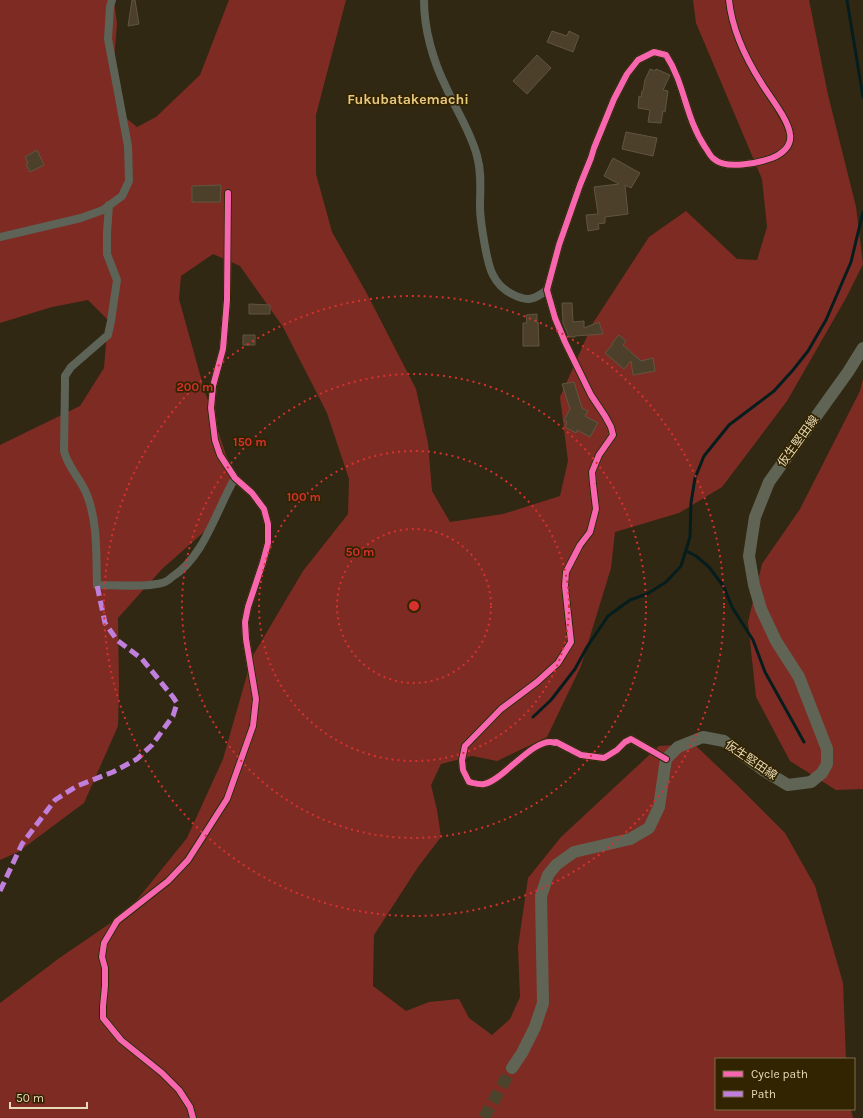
<svg xmlns="http://www.w3.org/2000/svg" width="863" height="1118" viewBox="0 0 863 1118" font-family="Karla,'Noto Sans JP',sans-serif">
<rect width="100%" height="100%" fill="#302813"/>
<path fill="#7e2c23" d="M0,0H114L117,24L113,71L120,113L137,127L156,117L200,75L229,0H346L316,115V174L332,232L366,292L416,389L428,443L432,491L450,522L503,514L560,496L568,461L560,397L593,323L649,237L686,211L737,259L757,260L767,227L762,179L696,23L693,0H809L828,95L856,207L863,264L846,298L787,401L722,487L679,513L615,532L611,568L581,666L547,737L497,761L472,756L441,764L431,785L437,810L441,837L418,867L374,935L373,986L406,1011L429,1002L459,999L469,1018L492,1035L510,1019L520,997L518,947L528,878L561,837L659,746L694,744L736,784L785,833L815,886L843,983L846,1059H716V1109H851L853,1118H0V1003L58,959L128,911L187,838L223,759L252,657L303,571L348,514L349,479L327,413L283,327L240,266L213,254L181,276L179,299L204,389L233,476L213,524L162,569L118,618L119,687L118,726L84,803L18,852L0,860V445L80,406L104,368L108,320L88,300L52,307L0,323Z
M863,379V789L836,790L790,761L756,697L748,622L762,564L800,509L860,391Z"/>
<g fill="none" stroke-linecap="round" stroke-linejoin="round">
<path stroke="#061d1e" stroke-width="3" d="M847,0L863,97
M686,551L696,556L709,567L724,587L732,607L753,640L765,672L804,742
M533,717L551,700L575,669L587,647L608,616L630,600L647,594L666,582L681,566L690,537L691,503L695,478L704,456L729,425L774,391L793,370L808,351L826,320L851,262L863,212"/>
</g>
<path fill="#4d402b" stroke="#625540" d="M132,0H135L139,24L128,26Z
M552,31L567,36L569,31L579,36L573,52L547,42Z
M537,55L551,68L527,94L513,81Z
M650,69L655,71L656,69L670,75L663,90L668,91L665,112L663,111L661,123L648,122L650,110L638,108L639,96L641,97L642,91H643L645,80Z
M626,132L657,138L653,156L622,149Z
M37,150L44,165L30,172L26,164L28,163L25,157Z
M613,158L640,173L631,188L625,185L628,214L605,217V223L598,224L599,229L588,231L586,215L598,214L594,187L619,184L604,176Z
M221,185L220,202H192V186Z
M562,303H572L573,322L584,321V328L599,322L603,334L575,336V337H569L563,323Z
M249,304L270,305V314H249Z
M537,314V323L538,322L539,346H523V323H527L526,315Z
M243,335H255V345H243Z
M619,335L626,341L623,345L641,361L653,358L655,371L633,375L631,361L624,369L605,353L613,344L612,343Z
M574,382L582,408L588,411L585,416L598,423L590,437L577,430L576,433L565,427L567,422L564,420L570,409L562,384Z"/>
<g fill="none" stroke-linecap="round" stroke-linejoin="round">
<path stroke="#4c432c" stroke-width="12" stroke-dasharray="12 6" stroke-linecap="butt" d="M484,1118L512,1068"/>
<path stroke="#5e6357" stroke-width="8" d="M424,0C424,29 433,61 446,87C456,110 471,132 477,156C482,173 480,190 480,207C480,220 487,265 493,275C497,283 504,290 512,294C527,302 534,300 547,290
M109,205L107,233V254L117,280L111,321L108,335L71,367L65,376V385L64,451C68,468 81,479 87,495C98,523 96,555 97,585C115,585 149,588 165,582C167,581 170,579 172,577C205,556 216,510 235,478
M0,237L81,218L103,210L122,196L129,181L128,146L108,39L110,7L112,0
M666,759L631,739L625,742L617,750L604,758L581,755L556,742L555,743C535,735 503,781 484,784C480,785 474,783 469,782L463,770L462,760L465,746L501,709L537,682L558,663L571,642L565,586L566,572L580,545L590,532L596,509L593,484L592,472L599,455L613,435L611,427L605,416L591,395L565,342L555,318L547,290L559,245L580,185L591,158L594,148L614,99L627,74L638,60L654,52L666,55C685,84 685,117 705,147C708,151 710,156 714,159C726,170 758,163 772,158C782,154 792,146 790,134C788,119 770,97 762,84C746,59 732,30 729,0
M193,1118L190,1107L179,1090L162,1073L121,1040L103,1018V1006L105,986V968L102,957L104,943L117,921L168,881L188,860L227,799L253,726L256,699L246,639L245,622L248,607L263,562L268,543V524L264,509L252,493L235,478L220,455L215,440L211,408L213,386L223,349L227,300L228,193"/>
<path stroke="#606455" stroke-width="12" d="M512,1068L522,1053L535,1027L543,1003L541,896L548,875L556,865L574,852L630,839L649,828L659,807L666,759L678,747L703,737L724,741L763,770L788,785L811,782L822,773L827,764V749L799,677L776,641L761,609L754,585L749,556L755,517L769,482L848,372L863,348"/>
<path stroke="#c07fdc" stroke-width="5" stroke-dasharray="10 5" stroke-linecap="butt" d="M0,891L22,844L55,800L77,786L113,772L137,759L152,745L173,716L177,703L173,697L142,659L117,640L105,623L97,585"/>
<defs>
<path id="cycleway" d="M666,759L631,739L625,742L617,750L604,758L581,755L556,742L555,743C535,735 503,781 484,784C480,785 474,783 469,782L463,770L462,760L465,746L501,709L537,682L558,663L571,642L565,586L566,572L580,545L590,532L596,509L593,484L592,472L599,455L613,435L611,427L605,416L591,395L565,342L555,318L547,290L559,245L580,185L591,158L594,148L614,99L627,74L638,60L654,52L666,55C685,84 685,117 705,147C708,151 710,156 714,159C726,170 758,163 772,158C782,154 792,146 790,134C788,119 770,97 762,84C746,59 732,30 729,0
M193,1118L190,1107L179,1090L162,1073L121,1040L103,1018V1006L105,986V968L102,957L104,943L117,921L168,881L188,860L227,799L253,726L256,699L246,639L245,622L248,607L263,562L268,543V524L264,509L252,493L235,478L220,455L215,440L211,408L213,386L223,349L227,300L228,193"/>
</defs>
<use href="#cycleway" stroke="#322400" stroke-width="8"/>
<use href="#cycleway" stroke="#f766af" stroke-width="6"/>
</g>
<g fill="none" stroke="#d7312f" stroke-width="2" stroke-dasharray="2 4">
<circle cx="414" cy="606" r="77"/>
<circle cx="414" cy="606" r="155"/>
<circle cx="414" cy="606" r="232"/>
<circle cx="414" cy="606" r="310"/>
</g>
<g text-anchor="middle" dominant-baseline="central" stroke-width="3.5" stroke-linejoin="round" paint-order="stroke">
<g font-size="12" fill="#e8dab7" stroke="#322400">
<text transform="translate(798 441) rotate(-54)">仮生堅田線</text>
<text transform="translate(751 760) rotate(34)">仮生堅田線</text>
</g>
<g font-size="14" font-weight="bold" fill="#e7c980" stroke="#322400">
<text x="408" y="99">Fukubatakemachi</text>
</g>
</g>
<circle cx="414" cy="606" r="6" fill="#d7312f" stroke="#322400" stroke-width="2"/>
<g font-size="12" text-anchor="middle" font-weight="bold" fill="#d7312f" stroke="#322400" stroke-width="3.5" stroke-linejoin="round" paint-order="stroke">
<text x="195" y="391">200 m</text>
<text x="250" y="446">150 m</text>
<text x="304" y="501">100 m</text>
<text x="360" y="556">50 m</text>
</g>
<rect x="715" y="1058" width="140" height="52" fill="#322400" stroke="#7b6d49"/>
<rect x="723" y="1071" width="20" height="6" fill="#f766af" stroke="#7b6d49"/>
<text x="751" y="1078" font-size="12" fill="#e8dab7">Cycle path</text>
<rect x="723" y="1091" width="20" height="6" fill="#c07fdc" stroke="#7b6d49"/>
<text x="751" y="1098" font-size="12" fill="#e8dab7">Path</text>
<path d="M10 1102v6h77v-6" fill="none" stroke="#e8dab7" stroke-width="2"/>
<text x="16" y="1102" font-size="12" fill="#e8dab7" stroke="#322400" stroke-width="3" paint-order="stroke">50 m</text>
</svg>
